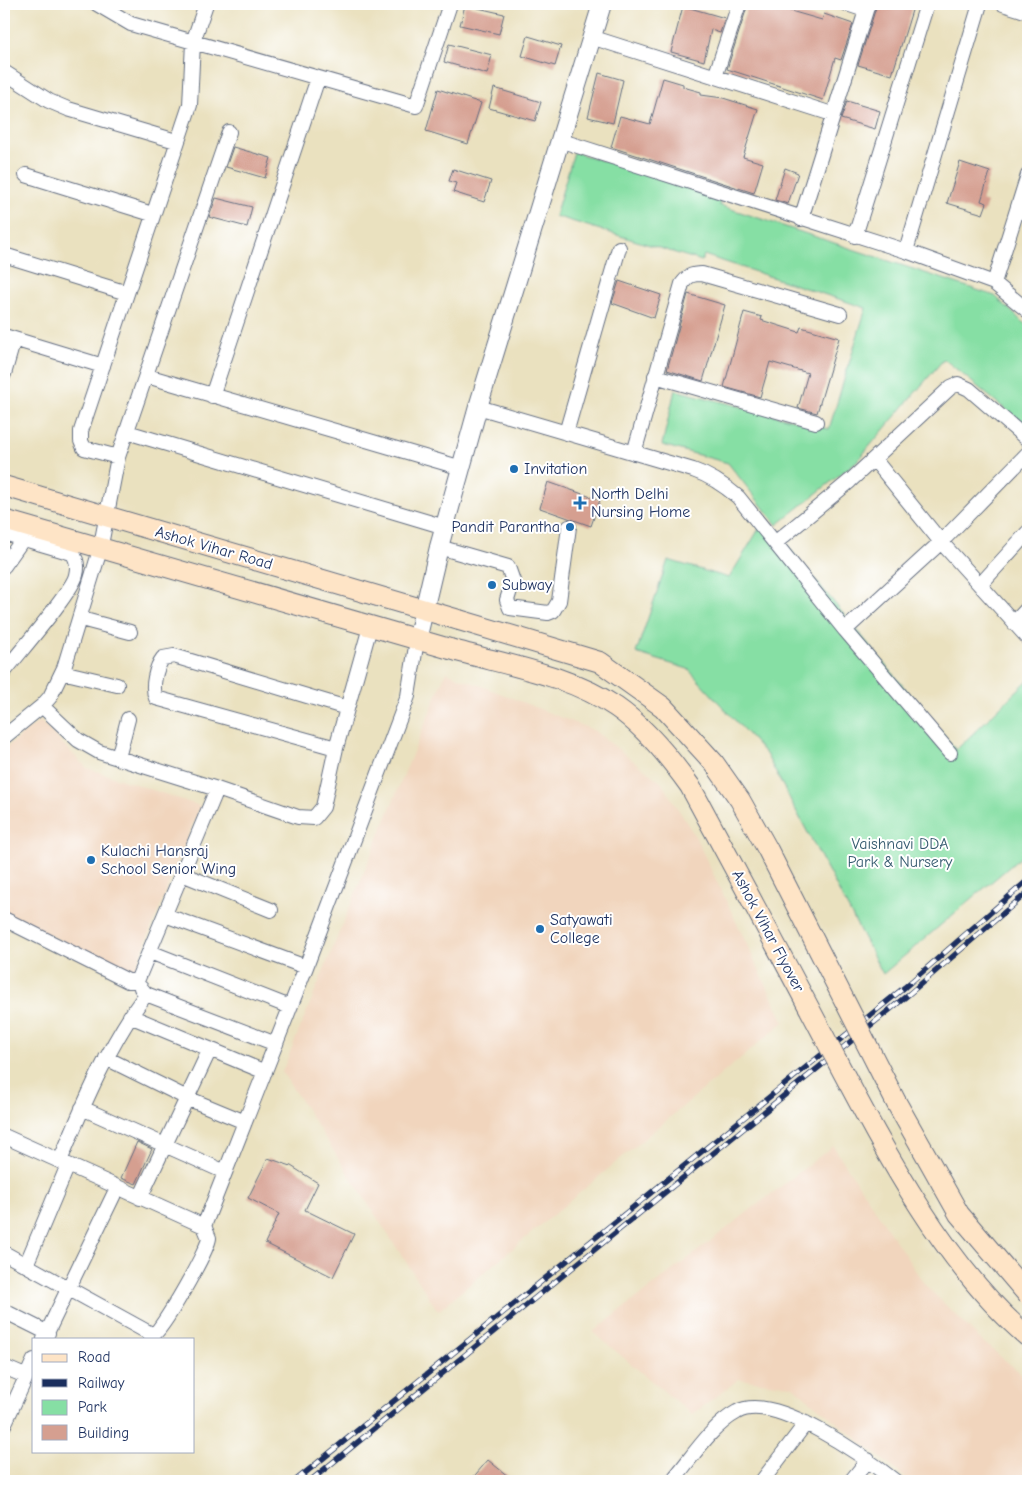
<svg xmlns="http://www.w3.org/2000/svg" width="1032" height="1485" viewBox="0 0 1032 1485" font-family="'Comic Neue',sans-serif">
<rect width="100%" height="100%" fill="#fff"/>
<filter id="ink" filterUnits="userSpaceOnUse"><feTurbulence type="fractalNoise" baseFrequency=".02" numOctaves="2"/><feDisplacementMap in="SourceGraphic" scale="10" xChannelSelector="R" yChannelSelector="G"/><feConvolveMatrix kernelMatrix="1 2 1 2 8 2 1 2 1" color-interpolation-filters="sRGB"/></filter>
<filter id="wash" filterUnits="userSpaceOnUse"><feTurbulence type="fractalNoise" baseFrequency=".0096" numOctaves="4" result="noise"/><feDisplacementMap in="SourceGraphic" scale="20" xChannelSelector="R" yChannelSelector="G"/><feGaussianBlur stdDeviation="1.12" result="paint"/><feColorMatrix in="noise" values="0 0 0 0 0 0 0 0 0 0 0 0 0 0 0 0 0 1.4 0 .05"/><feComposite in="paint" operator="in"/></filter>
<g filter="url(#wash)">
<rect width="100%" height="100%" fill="#eae1bf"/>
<path fill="#f1d5bd" d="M446,672L593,730L661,782L695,836L784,1022L438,1311L282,1072Z
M40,721L87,768L200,806L133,974L4,914V749Z
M833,1146L925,1285L983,1342L1028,1379V1481H909L792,1386L739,1379L692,1415L593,1332Z"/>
<path fill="#86dfa4" stroke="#508781" d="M574,152L721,197L719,205L995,296L1028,327V428L944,359L857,461L777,525L728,463L662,445L675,390L829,429L866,308L704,255L702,261L555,216Z
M765,519L956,750L1028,680V851L883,974L766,754L688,669L636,653L668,560L729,578Z"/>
<g id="blocks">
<path fill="#d59f90" d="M748,4H778L785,6L784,9L822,20L824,14L853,24L841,60L835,58L823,100L727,69Z
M877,4H914L892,75L858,65Z
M465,5L504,14L499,34L460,25Z
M683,6L725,18L720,33L711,30L704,61L671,52Z
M528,36L561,46L555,66L522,56Z
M449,44L492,55L487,74L444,62Z
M599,73L623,80L613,123L588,117Z
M663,78L683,84V87L701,92V95L723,98L758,109L743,157L763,163L754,193L611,147L620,116L650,124Z
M494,88L541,102L535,121L489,108Z
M438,89L481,103L468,144L426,131Z
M847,101L880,111L875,129L841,119Z
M233,147L271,158L265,178L226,167Z
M960,162L990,172L981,201L987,203L983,214L947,203Z
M785,168L798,173L788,204L775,200Z
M453,169L491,181L484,202L453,192L456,183L449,181Z
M216,198L252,207L247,227L209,217Z
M619,281L661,295L654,318L612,303Z
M688,294L725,305L703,381L667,370Z
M744,312L762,317L761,320L799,332L801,327L839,338L817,413L798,408L808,373L770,362L760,397L724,387Z
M548,482L600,500L591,526L540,508Z
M137,1142L152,1149L136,1184L121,1178Z
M268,1158L291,1166L318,1183L305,1210L354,1234L333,1277L265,1243L279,1214L248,1198Z
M488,1460L514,1481H470Z"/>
</g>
</g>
<g filter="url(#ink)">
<use href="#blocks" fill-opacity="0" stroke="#636d80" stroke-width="1"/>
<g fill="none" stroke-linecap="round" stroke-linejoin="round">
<defs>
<path id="minor" d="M97,4L131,24L416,106L450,4
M847,4L865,10
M1003,4L1028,12
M591,37L832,114
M4,72L49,101L68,109L176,141
M715,77L739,4
M559,140L906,251L994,283L1028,311
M26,175L152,214
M801,219L868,4
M855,236L927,4
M906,251L980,4
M4,255L127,293
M994,283L1028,175
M4,336L103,366
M4,374L14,339
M147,376L462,468
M655,376L816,422
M212,396L318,78
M478,407L693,470C711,476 724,485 738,497L845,630L950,753
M127,432L445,527
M566,433L619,248
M634,453L682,284C688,276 691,274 702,274L840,314
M118,457L84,448L81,441V431L190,105L193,42L206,4
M874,459L941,542L1028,638
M4,533L72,553C77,559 78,567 76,575C73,591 17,655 4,672
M775,543L850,481L951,387L958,384L969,389L1028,440
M439,547L508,567L513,581L507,600L510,608L548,613L553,611L559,601L569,527
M4,566L23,539
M980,585L1028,532
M81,619L130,632
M1014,623L1028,608
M845,630L941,542L1028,453
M62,672L117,685
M42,706L78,740L99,752L217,789L298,817L314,818L323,807L336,748L370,627
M4,737L42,706L50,697L64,668L100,550L118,457L229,132
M336,748L156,698C151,687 156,667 163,658L174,656L347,708
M118,758L128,719
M182,874L271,910
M165,915L306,967
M4,919L128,981H137L217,789
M150,952L290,1007
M141,988L146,994L276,1044
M130,1016L265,1072
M106,1058L187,1098L245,1122
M82,1108L225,1172
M4,1136L204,1226L209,1238C208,1250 162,1331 153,1335L4,1253
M60,1161C84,1103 109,1044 146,994
M140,1198L210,1049
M204,1226L306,967L408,696L417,640
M26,1265L68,1165
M4,1311L48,1333
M44,1339L117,1188
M4,1367L25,1376
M4,1425L34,1360
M672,1481C691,1459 711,1426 737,1412C774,1391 866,1458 895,1481
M762,1481L806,1423
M851,1481L868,1460"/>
<path id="tertiary" d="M417,640L439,547L478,407L602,4"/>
<path id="secondary" d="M4,486L459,620
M4,520L450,649"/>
</defs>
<use href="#minor" stroke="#636d80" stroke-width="16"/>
<use href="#tertiary" stroke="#636d80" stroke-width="20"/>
<use href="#secondary" stroke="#636d80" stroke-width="22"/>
<use href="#minor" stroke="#fff" stroke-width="14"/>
<use href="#tertiary" stroke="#fff" stroke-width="18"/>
<use href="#secondary" stroke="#fee4c6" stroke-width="20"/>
<defs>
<path id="rail" d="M295,1481L905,987L1028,880
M310,1481L909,994L1028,892"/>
</defs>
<use href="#rail" stroke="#1b2f5e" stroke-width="5.5"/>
<use href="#rail" stroke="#fff" stroke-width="4" stroke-dasharray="11" stroke-linecap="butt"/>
<defs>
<path id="secondary-bridge" d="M459,620L600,662L663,707L714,763L740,800L768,850L896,1102L959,1214L1028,1295
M450,649C505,665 568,674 616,707C645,727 670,758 690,786C736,871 782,956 827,1042C880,1142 941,1263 1028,1337"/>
</defs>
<use href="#secondary-bridge" stroke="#636d80" stroke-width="22" stroke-linecap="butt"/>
<use href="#secondary-bridge" stroke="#fee4c6" stroke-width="20"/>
</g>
</g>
<g fill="#1f6fb2" stroke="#fff" stroke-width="2">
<circle cx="514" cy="469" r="5"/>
<path d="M577.5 495.5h5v5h5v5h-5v5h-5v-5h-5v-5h5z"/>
<circle cx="570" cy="527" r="5"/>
<circle cx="492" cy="585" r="5"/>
<circle cx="91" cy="860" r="5"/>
<circle cx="540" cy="929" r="5"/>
</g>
<g text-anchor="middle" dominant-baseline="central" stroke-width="4" stroke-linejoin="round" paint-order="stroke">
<g font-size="16" fill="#1b2f5e" stroke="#fff" text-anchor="start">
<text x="524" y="469">Invitation</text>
<text x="591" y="494">North Delhi<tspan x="591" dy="18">Nursing Home</tspan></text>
<text x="560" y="527" text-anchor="end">Pandit Parantha</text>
<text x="502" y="585">Subway</text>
<text x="101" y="851">Kulachi Hansraj<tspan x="101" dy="18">School Senior Wing</tspan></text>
<text x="550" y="920">Satyawati<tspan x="550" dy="18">College</tspan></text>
</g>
<g font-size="16" fill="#1b2f5e" stroke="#fff">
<text transform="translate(214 548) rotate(16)">Ashok Vihar Road</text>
<text transform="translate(768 931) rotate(62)">Ashok Vihar Flyover</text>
</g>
<g font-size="16" fill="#365b70" stroke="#fff">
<text x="900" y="844">Vaishnavi DDA<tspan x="900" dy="18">Park &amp; Nursery</tspan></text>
</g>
</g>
<rect width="1032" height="1485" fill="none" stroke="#fff" stroke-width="20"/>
<rect x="32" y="1338" width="162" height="115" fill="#ffffff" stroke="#a4acbf"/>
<rect x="42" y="1354" width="25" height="8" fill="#fee4c6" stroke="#a4acbf"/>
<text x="78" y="1362" font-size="15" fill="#1b2f5e">Road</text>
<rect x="42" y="1379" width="25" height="8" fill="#1b2f5e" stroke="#a4acbf"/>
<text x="78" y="1388" font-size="15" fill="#1b2f5e">Railway</text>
<rect x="42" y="1400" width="25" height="15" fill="#86dfa4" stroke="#a4acbf"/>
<text x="78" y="1412" font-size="15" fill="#1b2f5e">Park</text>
<rect x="42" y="1425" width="25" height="15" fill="#d59f90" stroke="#a4acbf"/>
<text x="78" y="1438" font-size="15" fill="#1b2f5e">Building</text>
</svg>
